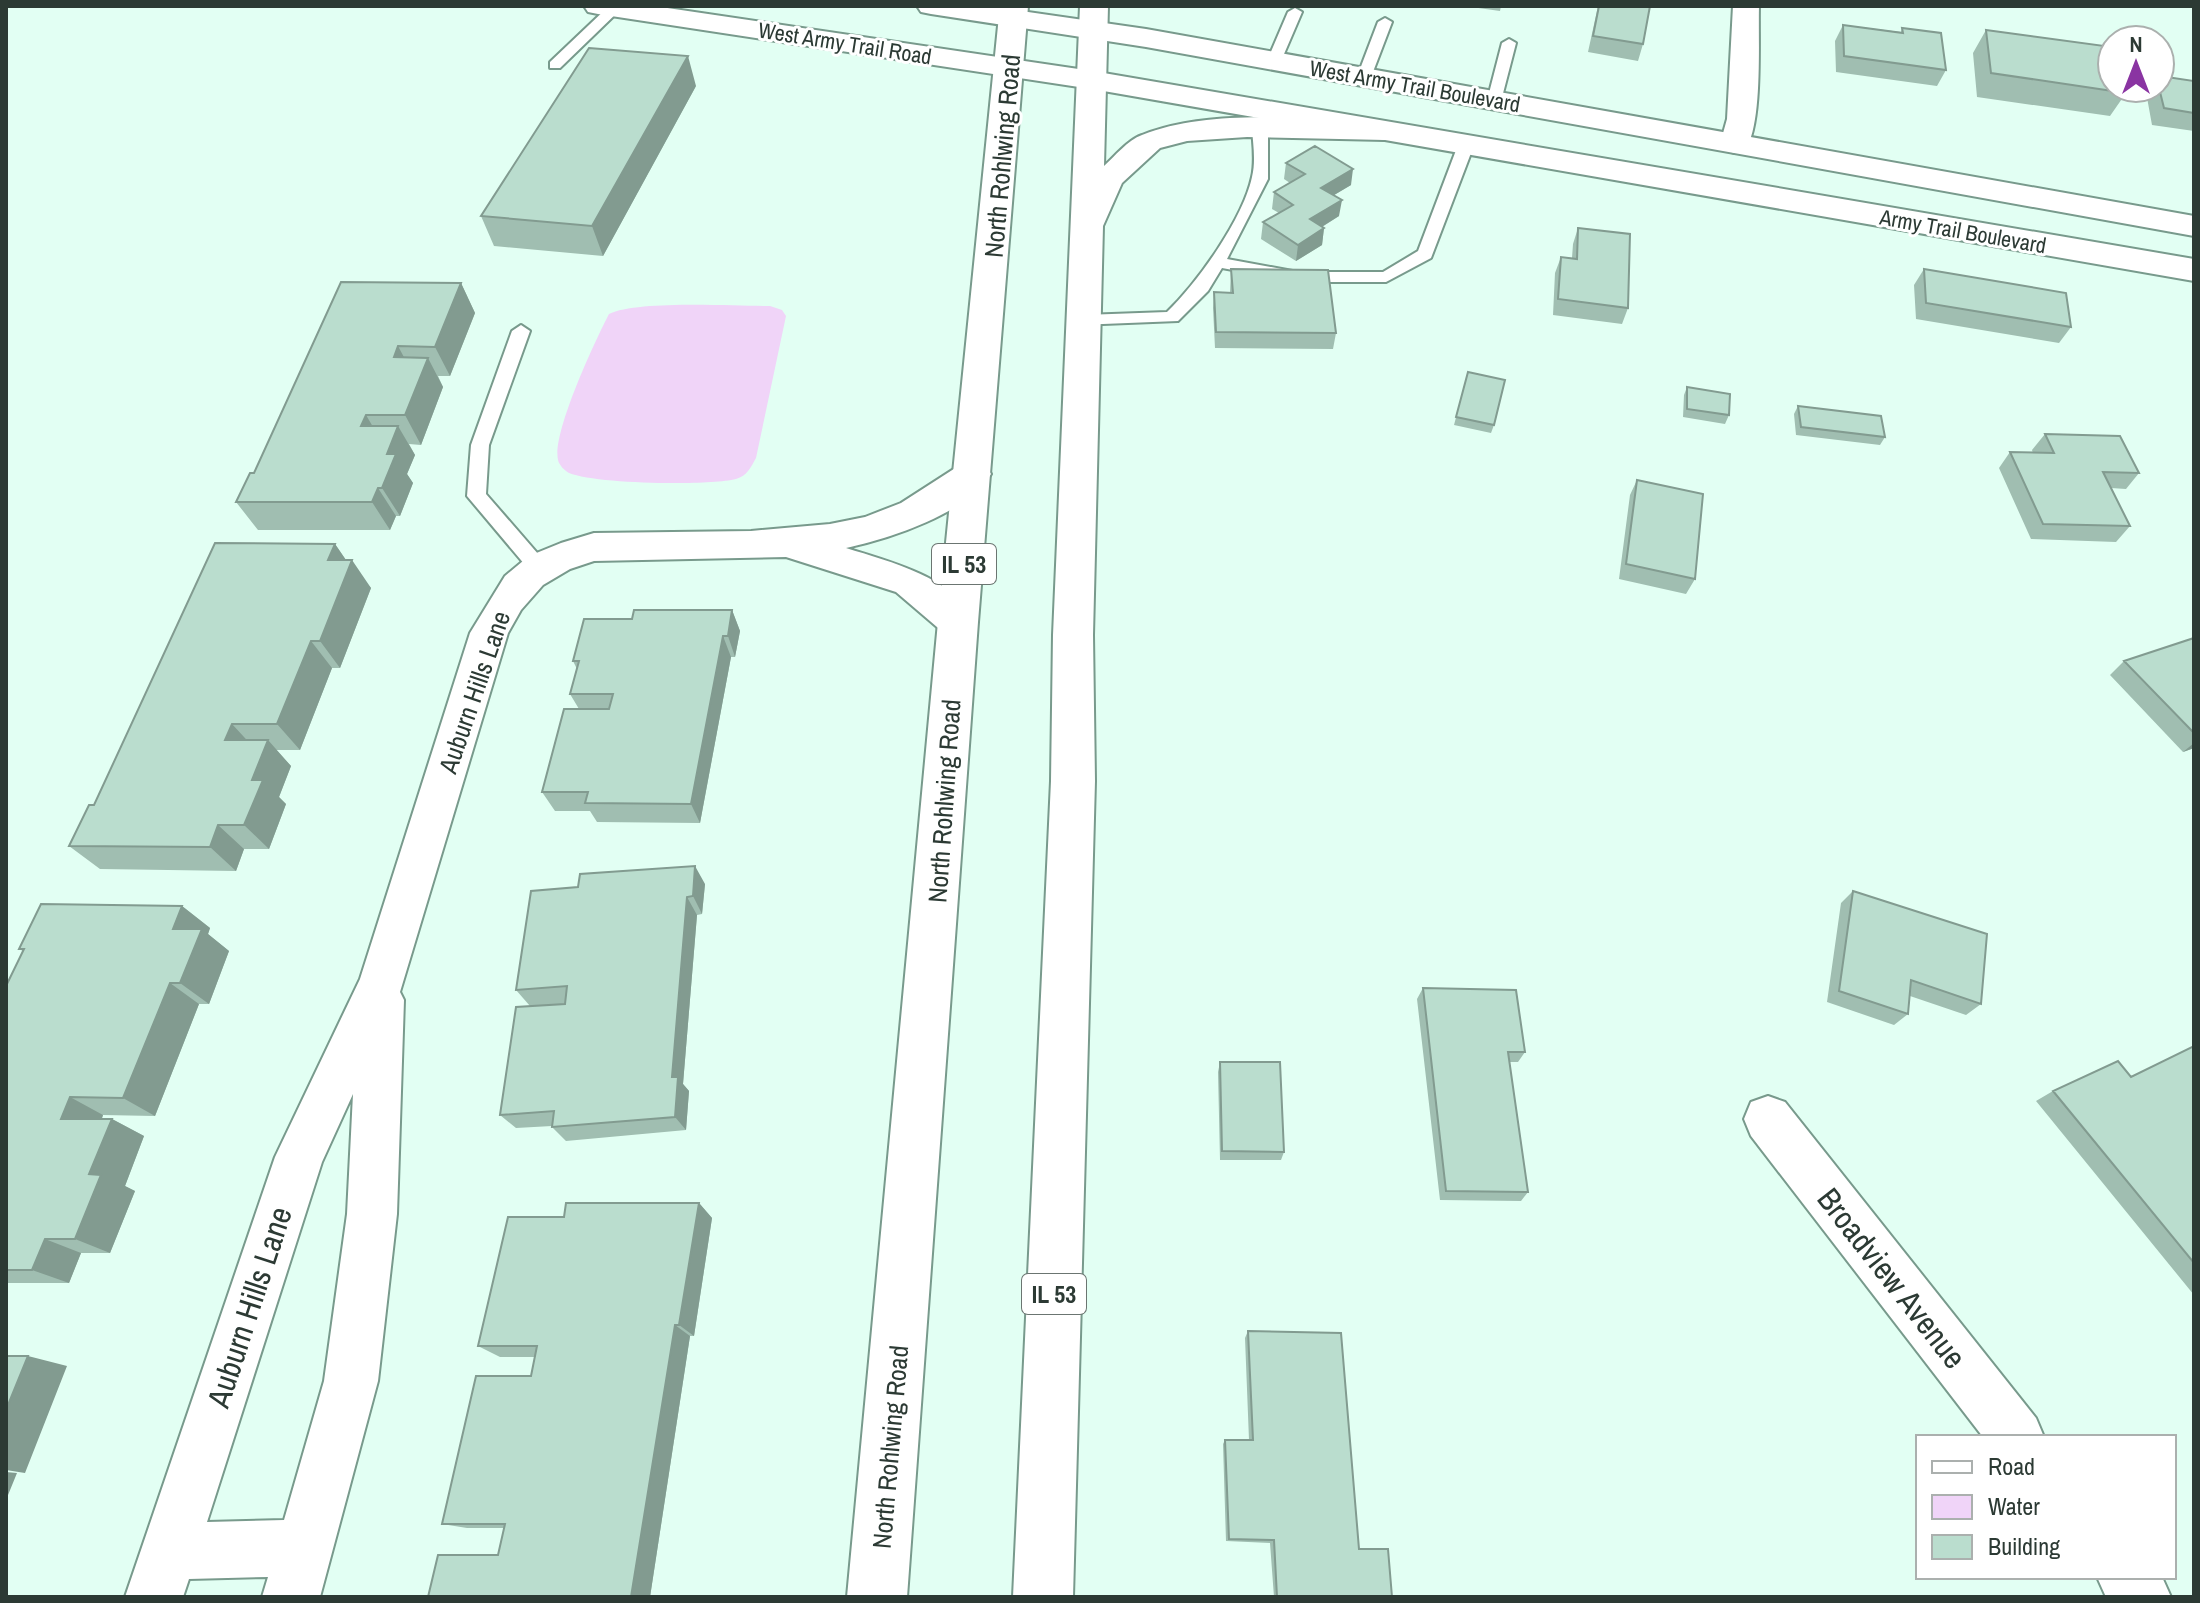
<svg xmlns="http://www.w3.org/2000/svg" width="2200" height="1603" viewBox="0 0 2200 1603" font-family="'Archivo Narrow',sans-serif">
<rect width="100%" height="100%" fill="#e2fff3"/>
<path fill="#f0d4f8" d="M770,306L782,310L786,316L756,458C751,467 747,476 736,479C707,486 596,484 569,473C565,471 559,465 558,460C552,433 595,341 609,314C637,300 734,306 770,306Z"/>
<g fill="none" stroke-linecap="round" stroke-linejoin="round">
<defs>
<path id="lane" d="M609,6L622,8L560,68H550V62Z
M1295,8L1302,12L1281,61L1279,64H1269L1267,61L1288,12Z
M1385,18L1392,22L1371,77L1369,80H1359L1357,77L1378,22Z
M1509,39L1516,43L1501,101L1499,104H1489L1487,101L1502,43Z
M1260,123L1268,128V179L1227,259L1298,272H1383L1418,251L1458,145L1461,142H1471L1474,145L1431,258L1386,282H1298L1222,268L1208,291L1178,321L1078,325L1075,321L1084,315L1167,312C1198,282 1243,219 1252,177C1256,161 1253,144 1252,128Z
M521,325L530,331L489,445L486,494L545,562L548,567L545,572H531L467,496L471,445L512,331Z"/>
<path id="street" d="M1733,6H1759C1758,39 1763,125 1745,150L1735,153L1725,150L1720,144L1727,119Z
M973,461L986,465L991,474C968,513 889,539 846,548C891,562 953,577 977,622L972,633L958,637L944,633L896,592L786,557L594,561L570,569L543,585L521,610L508,633L400,992L404,1000L397,1214L378,1381L320,1597H262L268,1577L189,1579L183,1597H125L275,1157L360,979L470,633L505,576L529,556L561,543L594,533L751,531L830,524L865,517L901,503L960,465ZM353,1094L347,1214L324,1381L284,1520L207,1522L322,1162Z
M1768,1096L1785,1102L2036,1418L2044,1437H1983L1751,1136L1744,1119L1751,1102Z
M2097,1577H2162L2171,1597H2106Z"/>
<path id="secondary" d="M584,6H654L1092,71L2194,259V281L1092,89L598,14L588,12Z
M917,6H987L1146,29L2194,216V236L1146,47L931,14L921,12Z"/>
<path id="primary" d="M1000,6H1028L978,622L907,1597H847L938,622Z
M1080,6H1108L1104,166C1115,156 1128,140 1142,135C1212,107 1310,120 1385,122L1396,125L1400,131L1396,137L1385,140L1247,137L1187,141L1160,148L1122,183L1103,226L1093,635L1095,781L1073,1597H1013L1051,781L1053,635Z"/>
</defs>
<use href="#lane" stroke="#789a8c" stroke-width="4"/>
<use href="#street" stroke="#789a8c" stroke-width="4"/>
<use href="#secondary" stroke="#789a8c" stroke-width="4"/>
<use href="#primary" stroke="#789a8c" stroke-width="4"/>
<use href="#lane" fill="#fff" fill-rule="evenodd"/>
<use href="#street" fill="#fff" fill-rule="evenodd"/>
<use href="#secondary" fill="#fff" fill-rule="evenodd"/>
<use href="#primary" fill="#fff" fill-rule="evenodd"/>
</g>
<path fill="#a0beb1" d="M1464,6H1501L1500,11Z
M1598,6H1650L1643,44L1638,61L1588,52Z
M1843,25L1901,32L1902,28L1946,70L1937,86L1836,72L1835,41Z
M1986,30L2126,93L2110,116L1977,97L1973,53Z
M2194,81V131L2152,125L2146,92L2149,88H2160Z
M696,86L603,256L494,246L481,216Z
M1286,163L1351,185L1334,195L1339,216L1322,227L1324,228L1322,245L1296,261L1261,239L1263,222L1279,213L1272,209L1274,192L1290,183L1284,179Z
M1578,228L1628,308L1622,324L1553,315L1555,273L1561,257L1572,258L1573,244Z
M1231,269L1336,333L1333,349L1215,348L1213,308L1214,292L1230,293Z
M1924,269L2071,327L2059,343L1916,319L1914,285Z
M461,283L475,313L450,376H438L443,387L421,445L409,444L415,455L407,474L413,483L400,516H396L390,530H258L236,502L254,473Z
M1468,372L1494,425L1491,433L1454,425Z
M1687,387L1729,415L1725,424L1683,417L1684,395Z
M1798,406L1885,437L1880,445L1796,435L1794,414Z
M2045,434L2139,473L2126,489L2111,488L2130,526L2116,542L2031,539L1999,468L2010,452L2033,453L2032,450Z
M1637,480L1695,579L1686,594L1619,579L1630,495Z
M335,544L346,560L371,588L340,668H332L300,750H276L291,766L279,797L286,804L269,849H244L236,871L100,869L69,846L94,805Z
M732,610L740,631L735,657H731L700,823L597,822L590,811H555L542,792L579,709L570,694L577,669L573,661L632,619Z
M2194,638V748L2183,752L2110,675L2124,661Z
M705,884L702,914L697,915L683,1084L689,1091L686,1130L566,1141L552,1127V1126L516,1128L500,1115L530,1006L516,990L578,887Z
M1853,891L1981,1004L1966,1015L1910,996L1908,1014L1894,1025L1827,1002L1841,903Z
M182,906L210,928L208,934L229,951L209,1004H199L155,1116L103,1115L102,1119H112L144,1136L125,1186L135,1191L110,1253H81L69,1283H6V986L23,951L19,949Z
M1423,988L1525,1052L1518,1062H1509L1528,1192L1521,1201L1440,1200L1417,999Z
M2194,1046V1295L2036,1101L2053,1091L2131,1077Z
M1220,1062L1284,1152L1281,1160H1220L1218,1072Z
M699,1203L712,1218L694,1336H690L650,1597H428L498,1555L504,1528H467L442,1524L531,1376L535,1357H500L478,1346L564,1217Z
M1248,1331L1359,1549L1392,1597H1274L1270,1543L1226,1541L1223,1444L1225,1440H1249L1245,1338Z"/>
<path fill="#829b90" d="M688,56L696,86L603,256L592,226Z
M1353,169L1351,185L1319,204L1321,188Z
M1342,200L1339,216L1307,236L1310,219Z
M1324,228L1322,245L1296,261L1298,245Z
M461,283L475,313L450,376L435,347Z
M398,346L414,376L394,357Z
M428,358L443,387L421,445L405,415Z
M366,415L383,444L361,426Z
M398,426L415,455L407,474L413,483L400,516L382,488L387,454Z
M378,488L396,516L390,530L372,502Z
M335,544L350,566L352,560L371,588L340,668L320,641L328,560Z
M732,610L740,631L735,657L728,636Z
M723,636L731,657L700,823L691,804Z
M311,641L332,668L300,750L277,724Z
M232,724L256,750L225,740Z
M268,740L291,766L279,797L286,804L269,849L244,825L252,780Z
M2194,743V748L2183,752Z
M218,825L244,849L236,871L210,847Z
M695,866L705,884L702,914L693,896Z
M687,897L697,915L683,1084L689,1091L686,1130L675,1117L672,1077Z
M182,906L210,928L208,934L229,951L209,1004L180,983L173,929Z
M170,983L199,1004L155,1116L123,1098Z
M70,1097L103,1115L95,1136L61,1119Z
M112,1119L144,1136L125,1186L135,1191L110,1253L75,1239L89,1174Z
M699,1203L712,1218L694,1336L679,1325Z
M45,1239L81,1253L69,1283L32,1270Z
M675,1325L690,1336L650,1597H631Z
M28,1356L67,1366L25,1473L6,1470V1410Z
M6,1472L17,1473L6,1500Z"/>
<path fill="#baddce" stroke="#829b90" stroke-width="2" d="M1599,6H1650L1643,44L1593,36Z
M1843,25L1903,33L1902,28L1941,33L1946,70L1844,56Z
M1986,30L2112,47V88H2125L2126,93L1991,73Z
M589,48L688,56L592,226L481,216Z
M2160,76L2194,81V113L2164,108L2159,88Z
M1315,146L1353,169L1321,188L1342,200L1310,219L1324,228L1298,245L1263,222L1293,205L1274,192L1305,174L1286,163Z
M1578,228L1630,234L1628,308L1558,299L1561,257L1577,259Z
M1231,269L1328,270L1336,333L1216,332L1214,292L1233,293Z
M1924,269L2066,293L2071,327L1926,303Z
M341,282L461,283L435,347L398,346L394,357L428,358L405,415H366L361,426H398L387,454H396L382,488H378L372,502H236L250,473H254Z
M1468,372L1505,380L1494,425L1456,417Z
M1687,387L1730,394L1729,415L1687,409Z
M1798,406L1881,416L1885,437L1801,427Z
M2045,434L2120,436L2139,473L2103,472L2130,526L2043,524L2010,452L2054,453Z
M1637,480L1703,494L1695,579L1626,564Z
M215,543L335,544L328,560H352L320,641H311L277,724H232L225,740H268L252,780H263L244,825H218L210,847L69,846L89,805H94Z
M634,610H732L728,636H723L691,804L585,803L588,792H542L564,709H609L613,694H570L579,661H573L584,619H632Z
M2194,638V733L2124,661Z
M695,866L693,896L687,897L672,1077H678L675,1117L552,1127L554,1111L500,1115L516,1007L565,1004L567,986L516,990L531,891L578,887L580,874Z
M1853,891L1987,934L1981,1004L1911,980L1908,1014L1839,991Z
M41,904L182,906L173,929H202L180,983H170L123,1098L70,1097L61,1119H112L89,1174L101,1175L75,1239H45L32,1270H6V986L24,949H19Z
M1423,988L1516,990L1525,1052H1508L1528,1192L1446,1191Z
M2194,1046V1263L2053,1091L2118,1061L2131,1077Z
M1220,1062H1280L1284,1152L1222,1151Z
M566,1203H699L679,1325H675L631,1597H428L438,1555H498L505,1524H442L476,1376H531L537,1346H478L508,1217H564Z
M1248,1331L1341,1333L1359,1549H1388L1392,1597H1277L1274,1540L1229,1539L1225,1440H1253Z
M6,1356H28L6,1410Z"/>
<g text-anchor="middle" dominant-baseline="central" stroke-width="6" stroke-linejoin="round" paint-order="stroke">
<g font-size="22" fill="#2c3a34" stroke="#fff">
<text transform="translate(845 43) rotate(9)">West Army Trail Road</text>
<text transform="translate(1415 86) rotate(10)">West Army Trail Boulevard</text>
<text transform="translate(1963 231) rotate(10)">Army Trail Boulevard</text>
</g>
<g fill="#fff" stroke="#6b7571" stroke-width="2">
<rect x="932" y="544" width="64" height="40" rx="6"/>
<rect x="1022" y="1274" width="64" height="40" rx="6"/>
</g>
<g font-size="24" font-weight="bold" fill="#2c3a34">
<text x="964" y="564">IL 53</text>
<text x="1054" y="1294">IL 53</text>
</g>
<g font-size="26" fill="#2c3a34" stroke="#fff">
<text transform="translate(1002 156) rotate(-85)">North Rohlwing Road</text>
<text transform="translate(474 692) rotate(-71)">Auburn Hills Lane</text>
<text transform="translate(944 801) rotate(-86)">North Rohlwing Road</text>
<text transform="translate(890 1447) rotate(-85)">North Rohlwing Road</text>
</g>
<g font-size="32" fill="#2c3a34" stroke="#fff">
<text transform="translate(1892 1278) rotate(52)">Broadview Avenue</text>
<text transform="translate(249 1307) rotate(-72)">Auburn Hills Lane</text>
</g>
</g>
<rect width="2200" height="1603" fill="none" stroke="#2c3a34" stroke-width="16"/>
<rect x="1916" y="1435" width="260" height="144" fill="#ffffff" stroke="#abb0ae" stroke-width="2"/>
<rect x="1932" y="1461" width="40" height="12" fill="#ffffff" stroke="#abb0ae" stroke-width="2"/>
<text x="1988" y="1475" font-size="24" fill="#2c3a34">Road</text>
<rect x="1932" y="1495" width="40" height="24" fill="#f0d4f8" stroke="#abb0ae" stroke-width="2"/>
<text x="1988" y="1515" font-size="24" fill="#2c3a34">Water</text>
<rect x="1932" y="1535" width="40" height="24" fill="#baddce" stroke="#abb0ae" stroke-width="2"/>
<text x="1988" y="1555" font-size="24" fill="#2c3a34">Building</text>
<g transform="translate(2136 64)"><circle r="38" fill="#ffffff" stroke="#abb0ae" stroke-width="2"/>
<path d="M0-6L14 30L0 20L-14 30Z" fill="#8a34a2"/>
<text y="-12" font-size="22" font-weight="bold" text-anchor="middle" fill="#2c3a34">N</text>
</g>
</svg>
